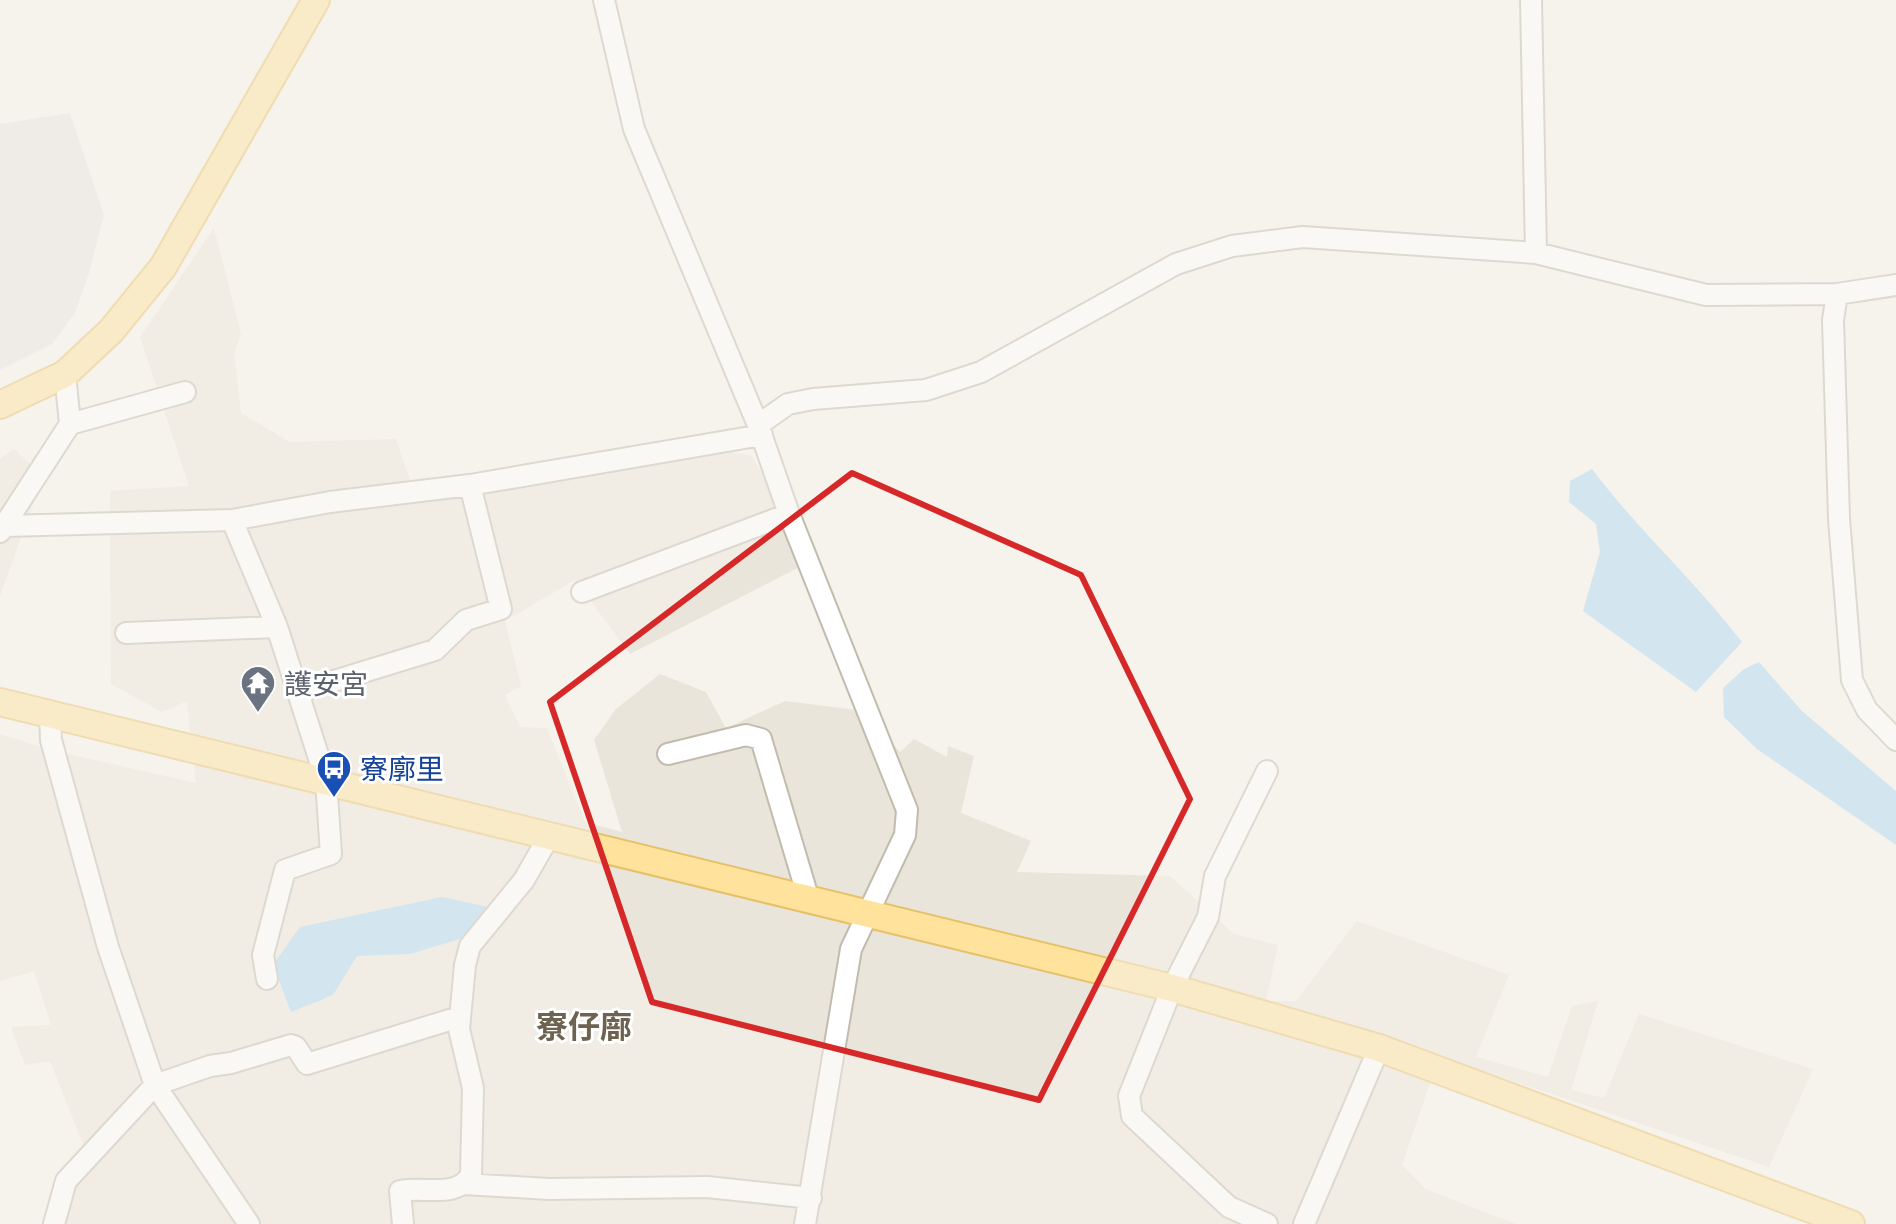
<svg xmlns="http://www.w3.org/2000/svg" width="1896" height="1224" viewBox="0 0 1896 1224" font-family="Manrope,'Noto Sans TC',sans-serif">
<rect width="100%" height="100%" fill="#f6f3ec"/>
<path fill="#eae5da" d="M214,228L241,334L234,353L241,413L290,442L396,439L415,495L470,473L628,461L714,449L752,456L811,561L630,654L575,580L505,621L521,686L505,695L520,727L547,728L585,822L622,832L594,740L616,709L660,674L706,692L726,728L785,701L864,711L900,752L914,739L947,757L948,746L974,756L961,813L1031,841L1017,872L1170,876L1234,934L1278,945L1266,1001H1296L1357,921L1509,975L1476,1057L1548,1077L1572,1006L1598,1001L1571,1090L1604,1098L1639,1014L1813,1069L1769,1167L1444,1058L1430,1083L1402,1165L1425,1189L1516,1224H49L89,1159L50,1061L25,1065L11,1027L51,1025L34,971L0,981V734L50,750L196,783L187,701L162,712L111,684L110,491L189,486L140,337Z
M14,449L43,476L0,596V459Z"/>
<path fill="#e6e2dd" d="M70,113L104,215L90,270L75,313L52,344L0,370V124Z"/>
<path fill="#a9d4f2" d="M1592,469C1638,530 1695,581 1742,642L1696,692L1583,611L1600,552L1596,524L1569,502L1570,481Z
M1759,662L1802,711L1896,791V845L1757,749L1724,717L1723,688L1744,669Z
M442,897L488,907L463,938L410,954L357,956L333,995L291,1012L273,965L300,927Z"/>
<g fill="none" stroke-linecap="round" stroke-linejoin="round">
<defs>
<path id="minor" d="M604,0L634,129L758,425L789,514L907,810L905,835L851,949L805,1224
M1531,0L1536,253
M1837,294L1833,320L1839,519L1852,680L1867,710L1896,740
M70,424L185,392
M758,425L788,404L813,399L926,390L981,372L1176,264L1232,246L1303,237L1536,253L1706,295L1837,294L1896,285
M232,520L277,627L326,780L331,854L285,870L263,955L267,979
M5,526L232,520L330,502L470,485L762,435
M0,532L70,424L65,374
M582,592L789,514
M126,633L277,627
M298,692L435,650L466,620L501,609L470,485
M50,715L51,740L108,947L155,1085L249,1224
M668,754L746,735L761,739L808,897
M465,1184L549,1189L707,1187L811,1198
M54,1224L66,1181L155,1085L210,1066L231,1063L291,1045L296,1047L307,1064L459,1017
M403,1224L400,1191C425,1186 456,1199 471,1175L473,1088L459,1029L465,965L470,946L524,880L548,838
M1267,1224L1229,1207L1132,1116L1129,1096L1172,988L1208,917L1215,876L1267,771
M1304,1224L1379,1048"/>
<path id="major" d="M0,405L65,374L111,331L163,267L316,0
M0,702L1172,988L1379,1048L1851,1224"/>
</defs>
<use href="#minor" stroke="#c2bbae" stroke-width="24"/>
<use href="#major" stroke="#e6c16a" stroke-width="30"/>
<use href="#minor" stroke="#fff" stroke-width="20"/>
<use href="#major" stroke="#ffe39c" stroke-width="26"/>
</g>
<path d="M0 0H1896V1224H0ZM852,473L1081,575L1190,799L1039,1100L652,1002L550,702Z" fill="#f6f3ec" fill-opacity=".55" fill-rule="evenodd"/>
<path fill="none" stroke="#d62828" stroke-width="6" stroke-linejoin="round" d="M852,473L1081,575L1190,799L1039,1100L652,1002L550,702Z"/>
<defs>
<symbol id="temple-pin" viewBox="-11 -11 22 30"><path d="M0 17L-7.5 6A9.5 9.5 0 1 1 7.5 6Z" fill="#6b7280" stroke="#fff"/><path d="M0-6L5-2H3V0L6.5 2.5H4V6H1.5V3h-3V6H-4V2.5H-6.5L-3 0V-2H-5Z" fill="#fff"/></symbol>
<symbol id="bus-pin" viewBox="-11 -11 22 30"><path d="M0 17L-7.5 6A9.5 9.5 0 1 1 7.5 6Z" fill="#1a4fb4" stroke="#fff"/><path d="M-5-6H5V4H4V6H2V4H-2V6H-4V4H-5ZM-3.5-4V0h7V-4ZM-3.5 1.2v1.5H-2V1.2ZM2 1.2v1.5H3.5V1.2Z" fill="#fff"/></symbol>
</defs>
<g fill-rule="evenodd">
<use href="#temple-pin" x="238" y="663" width="40" height="54"/>
<use href="#bus-pin" x="314" y="748" width="40" height="54"/>
</g>
<g text-anchor="middle" dominant-baseline="central" stroke-width="6" stroke-linejoin="round" paint-order="stroke">
<g font-size="28" fill="#5b616d" stroke="#fff" text-anchor="start">
<text x="284" y="683">護安宮</text>
</g>
<g font-size="28" fill="#164399" stroke="#fff" text-anchor="start">
<text x="360" y="768">寮廓里</text>
</g>
<g font-size="32" font-weight="bold" fill="#6e6250" stroke="#fff">
<text x="584" y="1026">寮仔廍</text>
</g>
</g>
</svg>
